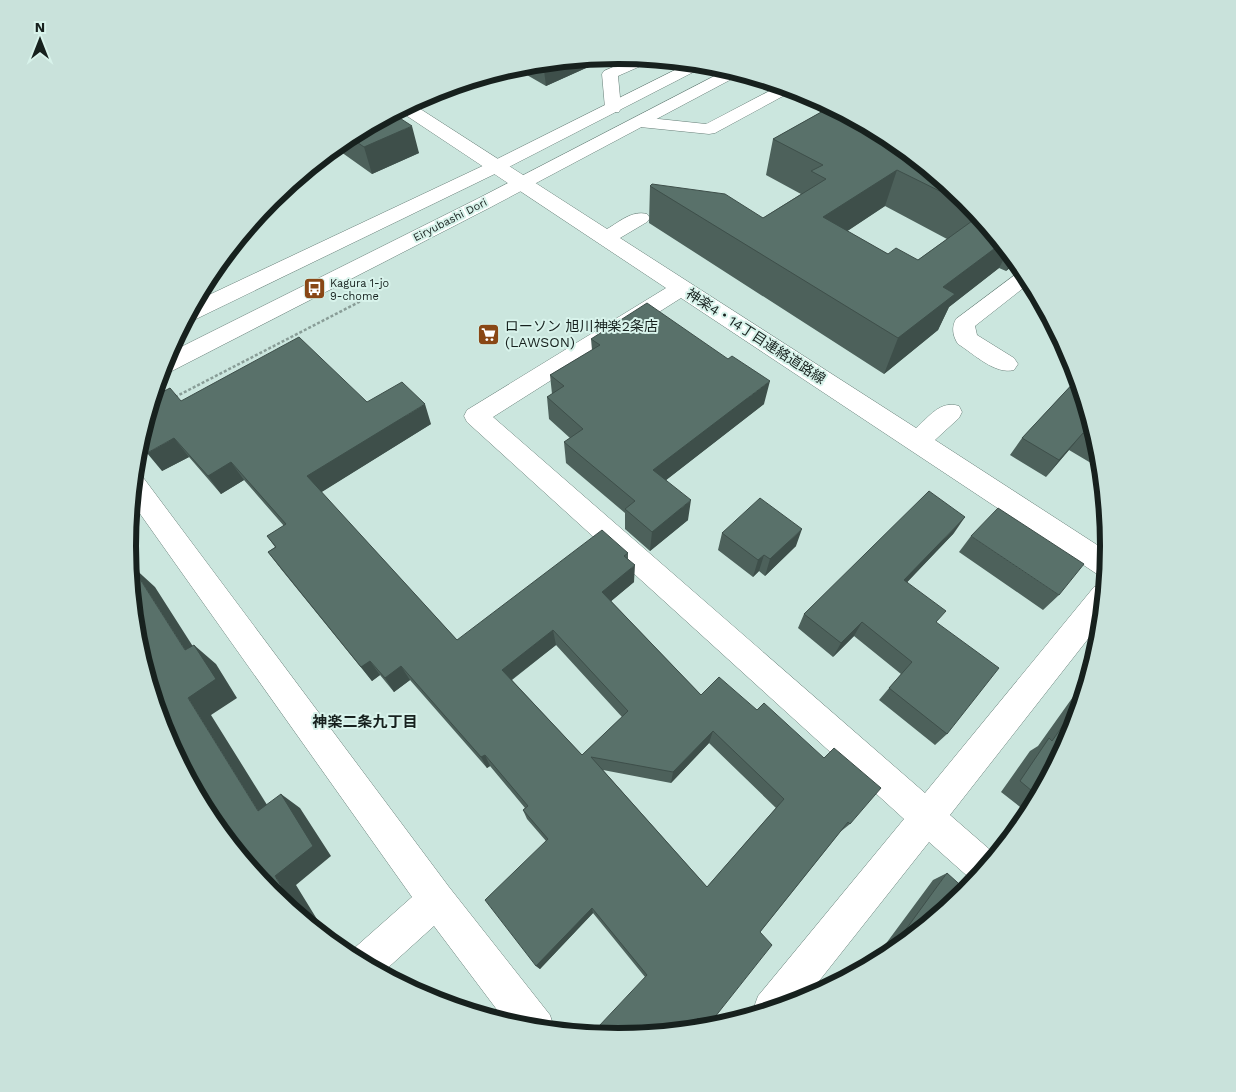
<svg xmlns="http://www.w3.org/2000/svg" width="1236" height="1092" viewBox="0 0 1236 1092" font-family="'Work Sans','Noto Sans JP',sans-serif">
<rect width="100%" height="100%" fill="#cbe6de"/>
<g fill="none" stroke-linecap="round" stroke-linejoin="round">
<defs>
<path id="minor" d="M636,57L653,59L652,61L618,76L621,108L619,112H607L605,108L602,74L604,71Z
M781,85L796,89L715,133L709,134L640,127L634,126L631,122L634,118L640,117L706,124Z
M411,103L607,229C619,222 632,210 647,214L650,218L647,222L620,238L916,428C929,417 940,400 959,406L962,412L959,418L935,440L1108,552L1106,578L1097,574L681,298L493,417L925,793L1094,587L1105,584L1102,621L950,815L996,855L974,882L929,842L804,1000L755,1015L753,1010L758,996L904,819L467,422L464,416L467,410L666,288L398,110Z
M1023,269L1031,282L975,326L977,335L1014,358L1018,364L1014,370C995,375 974,354 958,344C953,337 951,327 956,319Z
M134,473L142,476L449,887L550,1015L555,1031L522,1028L507,1023L434,926L381,974L349,956L351,951L412,897L131,501Z"/>
<path id="major" d="M691,62L709,64L503,170L196,319L185,320L194,302L491,162Z
M728,69L743,73L491,207L170,372L160,373L167,354L477,199Z"/>
</defs>
<use href="#minor" stroke="#677f78" stroke-width="1"/>
<use href="#major" stroke="#677f78" stroke-width="1"/>
<path stroke="#899d97" stroke-width="2.5" stroke-dasharray="3 2" stroke-linecap="butt" d="M175,397L361,301"/>
<use href="#minor" fill="#fff" fill-rule="evenodd"/>
<use href="#major" fill="#fff" fill-rule="evenodd"/>
</g>
<path fill="#4d615b" fill-rule="evenodd" d="M586,58V68L546,86L513,67L522,64Z
M832,106L965,199L1017,262L1006,271L999,268L949,307L938,330L884,374L649,223L650,186L763,218L801,194L766,175L773,139ZM885,206L947,239L918,260L888,254L847,231Z
M392,113L419,153L372,174L334,147L345,138Z
M591,339L764,404L666,480L688,520L650,551L625,529V513L566,463L564,442L570,438L549,419L547,397L552,394L550,375L592,350Z
M1078,378L1100,450L1101,469L1069,450L1046,477L1010,455L1022,438Z
M181,401L367,402L431,424L321,492L457,640L628,553V559L634,582L611,601L701,695L850,824L840,832L760,932L707,1027H703L696,1020L645,977L593,913L540,969L536,966L546,841L527,819L523,810L525,808L490,766L487,768L410,680L394,692L380,675L372,681L281,569L268,552L275,547L267,536L284,526L244,480L221,494L189,457L162,471ZM556,645L622,717L582,755L512,680ZM709,743L776,808L707,887L603,770L671,783Z
M722,533L796,546L765,576L759,571L753,577L718,550Z
M954,533L907,582L936,623L947,734L935,745L879,700L901,674L854,636L833,657L798,628L804,614Z
M971,536L1059,595L1043,610L959,552Z
M1090,673L1072,734L1029,814L1001,792L1030,751L1038,746Z
M947,873L891,954L879,961L876,957L933,880Z"/>
<path fill="#3e4f4a" d="M586,58V68L546,86L544,70L569,60Z
M412,126L419,153L372,174L364,147Z
M897,170L885,206L813,254L823,217Z
M1002,243L1008,251L999,268L949,307L938,330L884,374L898,338L943,287Z
M1013,257L1017,262L1006,271Z
M770,381L764,404L652,491L653,470Z
M425,404L431,424L317,495L307,476Z
M1083,433L1069,450L1046,477L1059,460Z
M174,438L189,457L162,471L147,453Z
M231,462L244,480L221,494L208,476Z
M691,500L688,520L650,551L652,532Z
M965,517L954,533L895,595L904,580Z
M802,529L796,546L765,576L770,559Z
M764,555L759,571L753,577L758,560Z
M131,565L155,587L208,670L185,650Z
M635,565L634,582L603,608L602,592Z
M862,622L854,636L833,657L841,643Z
M553,630L556,645L507,683L502,670Z
M194,645L216,664L237,698L211,715L279,824L258,811L188,698Z
M370,661L380,675L372,681L361,667Z
M401,666L410,680L394,692L385,678Z
M713,731L709,743L671,783L673,772Z
M485,755L490,766L487,768L481,757Z
M281,794L300,808L331,856L296,885L331,942L299,916L275,876Z
M592,908L593,913L540,969L536,966Z"/>
<path fill="#59716a" stroke="#3e4f4a" fill-rule="evenodd" d="M569,60L544,70L532,63Z
M832,106L891,138L965,199L972,207L897,170L823,217L888,254L896,248L918,260L979,216L1002,243L943,287L955,294L898,338L650,186L652,184L725,194L763,218L826,179L811,171L823,165L773,139Z
M392,113L412,126L364,147L348,136Z
M647,303L728,359L732,356L770,381L653,470L691,500L652,532L625,509L635,501L564,442L583,429L547,397L564,386L550,375L600,345L591,339Z
M299,337L367,402L402,382L425,404L307,476L457,640L602,530L628,553L624,556L635,565L602,592L701,695L719,677L757,710L764,703L824,758L834,748L881,788L850,824L848,822L760,932L772,945L707,1027L698,1018L687,1030L618,1037L606,1036L599,1026L647,975L592,908L536,966L485,900L548,839L523,810L528,806L485,755L481,757L401,666L385,678L370,661L361,667L268,552L276,547L267,536L286,524L231,462L208,476L174,438L147,453L139,442L153,397L170,388L181,401ZM553,630L628,711L582,755L502,670ZM713,731L784,799L707,887L591,757L673,772Z
M1078,378L1097,441L1083,433L1059,460L1022,438Z
M929,491L965,517L904,580L946,611L936,622L999,668L947,734L889,688L912,662L862,622L841,643L804,614Z
M760,498L802,529L770,559L764,555L758,560L722,533Z
M998,508L1084,564L1059,595L971,536Z
M131,565L185,650L194,645L216,679L188,698L258,811L281,794L313,846L275,876L299,916L271,893L210,819L164,734L136,642L129,566Z
M1083,697L1072,734L1038,796L1020,781L1049,738L1052,741Z
M947,873L967,891L889,955L888,954Z"/>
<defs>
<symbol id="bus-square" viewBox="-11 -11 22 22"><rect x="-9" y="-9" width="18" height="18" rx="4" fill="#894715" stroke="#d8f3eb"/><path d="M-5-6H5V4H4V6H2V4H-2V6H-4V4H-5ZM-3.5-4V0h7V-4ZM-3.5 1.2v1.5H-2V1.2ZM2 1.2v1.5H3.5V1.2Z" fill="#fff"/></symbol>
<symbol id="supermarket-square" viewBox="-11 -11 22 22"><rect x="-9" y="-9" width="18" height="18" rx="4" fill="#894715" stroke="#d8f3eb"/><path d="M-6-5.5h2.5l.6 2H6L4.5 2H-2.5L-4.4-4H-6ZM-1.5 3.2a1.3 1.3 0 1 0 .1 0ZM3 3.2a1.3 1.3 0 1 0 .1 0Z" fill="#fff"/></symbol>
</defs>
<g fill-rule="evenodd">
<use href="#bus-square" x="302" y="276" width="25" height="25"/>
<use href="#supermarket-square" x="476" y="322" width="25" height="25"/>
</g>
<g text-anchor="middle" dominant-baseline="central" stroke-width="4" stroke-linejoin="round" paint-order="stroke">
<g font-size="11" fill="#17211e" stroke="#d8f3eb">
<text transform="translate(450 220) rotate(-27)">Eiryubashi Dori</text>
</g>
<g font-size="11" fill="#17211e" stroke="#d8f3eb" text-anchor="start">
<text x="330" y="283">Kagura 1-jo<tspan x="330" dy="13">9-chome</tspan></text>
</g>
<g font-size="14" fill="#17211e" stroke="#d8f3eb" text-anchor="start">
<text x="505" y="326">ローソン 旭川神楽2条店<tspan x="505" dy="16">(LAWSON)</tspan></text>
</g>
<g font-size="14" fill="#17211e" stroke="#d8f3eb">
<text transform="translate(756 336) rotate(33)">神楽4・14丁目連絡道路線</text>
</g>
<g font-size="15" font-weight="bold" fill="#17211e" stroke="#d8f3eb">
<text x="365" y="722">神楽二条九丁目</text>
</g>
</g>
<path d="M0 0H1236V1092H0ZM136 546a482 482 0 1 1 964 0a482 482 0 1 1-964 0Z" fill="#c9e2db" fill-rule="evenodd"/>
<path fill="none" stroke="#17211e" stroke-width="6" d="M136 546a482 482 0 1 1 964 0a482 482 0 1 1-964 0Z"/>
<g transform="translate(40 40)" stroke="#d8f3eb" stroke-width="4" paint-order="stroke">
<path d="M0-4L9 19L0 12L-9 19Z" fill="#17211e"/>
<text y="-8" font-size="14" font-weight="bold" text-anchor="middle" fill="#17211e">N</text>
</g>
</svg>
